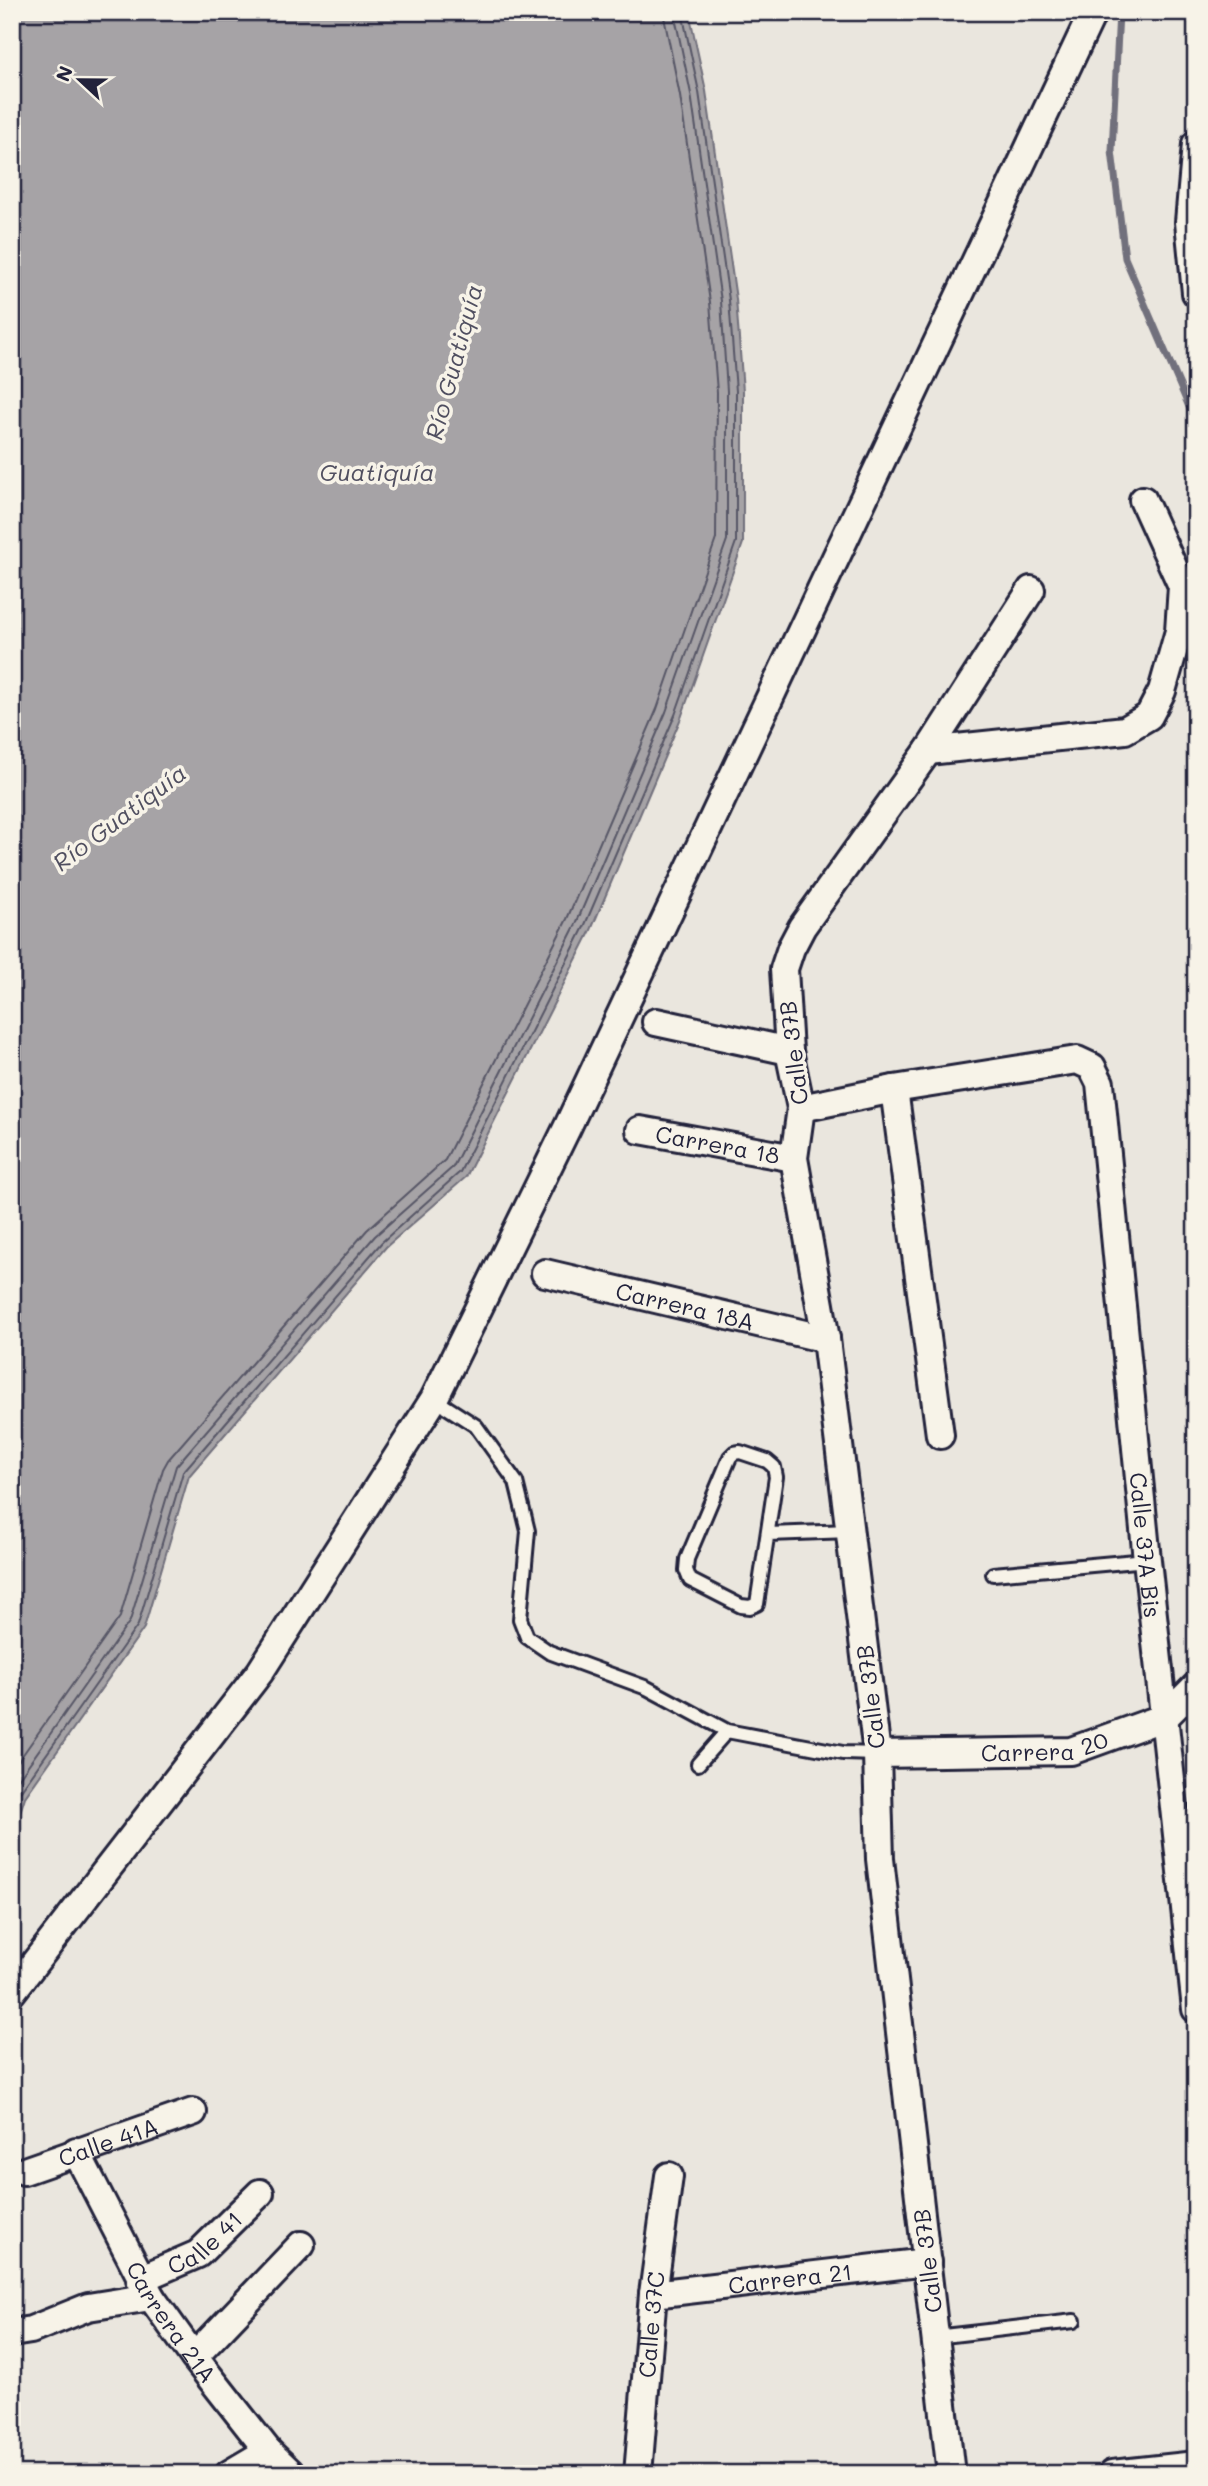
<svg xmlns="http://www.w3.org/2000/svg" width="1208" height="2486" viewBox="0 0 1208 2486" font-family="Mali,sans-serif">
<rect width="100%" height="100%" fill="#eae6de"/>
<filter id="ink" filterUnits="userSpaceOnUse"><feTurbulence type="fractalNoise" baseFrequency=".0143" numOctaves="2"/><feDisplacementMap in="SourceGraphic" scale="14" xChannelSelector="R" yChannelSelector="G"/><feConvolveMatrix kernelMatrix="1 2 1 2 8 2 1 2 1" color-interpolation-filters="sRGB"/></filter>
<g filter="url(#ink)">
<path fill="#a6a3a6" stroke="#716f7b" stroke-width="2" d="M12,12H689L706,91L736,299L743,391V543L681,718L591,930L466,1177L386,1247L189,1476L144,1628L25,1797L12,1837Z"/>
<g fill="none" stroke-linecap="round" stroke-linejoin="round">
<path stroke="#575666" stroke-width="2" d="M12,1770L120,1617L163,1469L168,1460L367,1230L445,1160L567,919L657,709L716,539L717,392L710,302L680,96L663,12
M12,1788L130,1621L176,1466L375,1236L453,1167L576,924L666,712L727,540V391L721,301L691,94L674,12
M12,1814L19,1793L138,1625L183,1472L382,1242L460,1172L584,927L675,715L736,542V391L729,300L699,92L682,12"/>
<path stroke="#716f7b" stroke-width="7" d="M1119,12L1112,151L1125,258L1196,423"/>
<defs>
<path id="lane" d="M434,1399L476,1426L516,1482L528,1531L520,1619L527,1637L549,1652L647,1688L727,1731L843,1753L877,1754
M740,1452L767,1461L774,1467L776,1477L757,1604L750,1607L741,1606L690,1580L686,1570L687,1559L730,1457L734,1453Z
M769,1534L850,1531
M993,1574L1147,1560
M698,1764L727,1731
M935,2337L1074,2321"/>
<g id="street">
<path d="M1196,144L1189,222L1196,293"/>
<path d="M928,751L1125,730L1149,716L1162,691L1179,631L1182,586L1143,500"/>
<path d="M656,1022L789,1051"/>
<path id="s1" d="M894,1089L1077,1060L1092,1067L1100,1083L1147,1560L1196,2009"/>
<path d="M801,1108L894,1089L940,1435"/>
<path id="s2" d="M640,1130L794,1158"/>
<path id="s3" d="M545,1273L826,1339"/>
<path id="s4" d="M877,1754L1071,1751L1165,1717L1196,1686"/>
<path d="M12,1992L260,1672L434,1399L567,1128L1093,12"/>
<path id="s5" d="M76,2151L151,2297L194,2357L268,2451L292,2474"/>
<path id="s6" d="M24,2171L193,2112"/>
<path id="s7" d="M140,2279L198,2254L260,2193"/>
<path id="s8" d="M653,2294L927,2262"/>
<path d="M12,2333L31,2330L88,2307L151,2297"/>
<path d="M194,2357L301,2245"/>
<path d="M229,2474L268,2451"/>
<path id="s9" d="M638,2474L653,2294L669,2176"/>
<path d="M951,2474L880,1859L877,1754L826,1339L794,1158L801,1108L789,1051L784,969L791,948L802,927L928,751L1031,590"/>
<path d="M1112,2474L1196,2465"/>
</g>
</defs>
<use href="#lane" stroke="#22223b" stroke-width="18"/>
<use href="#street" stroke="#22223b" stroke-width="32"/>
<use href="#lane" stroke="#f7f3e8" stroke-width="12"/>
<use href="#street" stroke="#f7f3e8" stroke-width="26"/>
</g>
</g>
<g text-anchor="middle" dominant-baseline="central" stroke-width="7" stroke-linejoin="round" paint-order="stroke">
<g font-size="23" fill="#22223b" stroke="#f7f3e8">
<text transform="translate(793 1053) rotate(-97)">Calle 37B</text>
<text stroke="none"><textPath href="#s2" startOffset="79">Carrera 18</textPath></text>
<text stroke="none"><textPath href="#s3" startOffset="144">Carrera 18A</textPath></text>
<text stroke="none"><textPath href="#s1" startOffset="684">Calle 37A Bis</textPath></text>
<text transform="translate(870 1697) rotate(-97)">Calle 37B</text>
<text stroke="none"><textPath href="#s4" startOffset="168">Carrera 20</textPath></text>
<text stroke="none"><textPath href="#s6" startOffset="89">Calle 41A</textPath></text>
<text stroke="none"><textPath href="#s7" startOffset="75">Calle 41</textPath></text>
<text transform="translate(927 2261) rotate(-97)">Calle 37B</text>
<text stroke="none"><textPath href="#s8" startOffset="138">Carrera 21</textPath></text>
<text stroke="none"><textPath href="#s5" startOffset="196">Carrera 21A</textPath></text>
<text stroke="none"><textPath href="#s9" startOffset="150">Calle 37C</textPath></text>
</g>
<g font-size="24" font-style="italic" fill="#504f60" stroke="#f7f3e8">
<text transform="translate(453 362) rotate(-75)">Río Guatiquía</text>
<text x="377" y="471">Guatiquía</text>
<text transform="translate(119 817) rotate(-37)">Río Guatiquía</text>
</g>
</g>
<rect width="1208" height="2486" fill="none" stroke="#f7f3e8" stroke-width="42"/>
<rect x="21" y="21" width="1166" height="2444" fill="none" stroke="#22223b" stroke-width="2.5" filter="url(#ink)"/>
<g transform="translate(80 80) rotate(292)" stroke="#f7f3e8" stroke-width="5" paint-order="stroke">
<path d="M0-5L12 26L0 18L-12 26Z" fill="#22223b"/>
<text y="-10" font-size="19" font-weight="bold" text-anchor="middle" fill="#22223b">N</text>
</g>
</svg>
